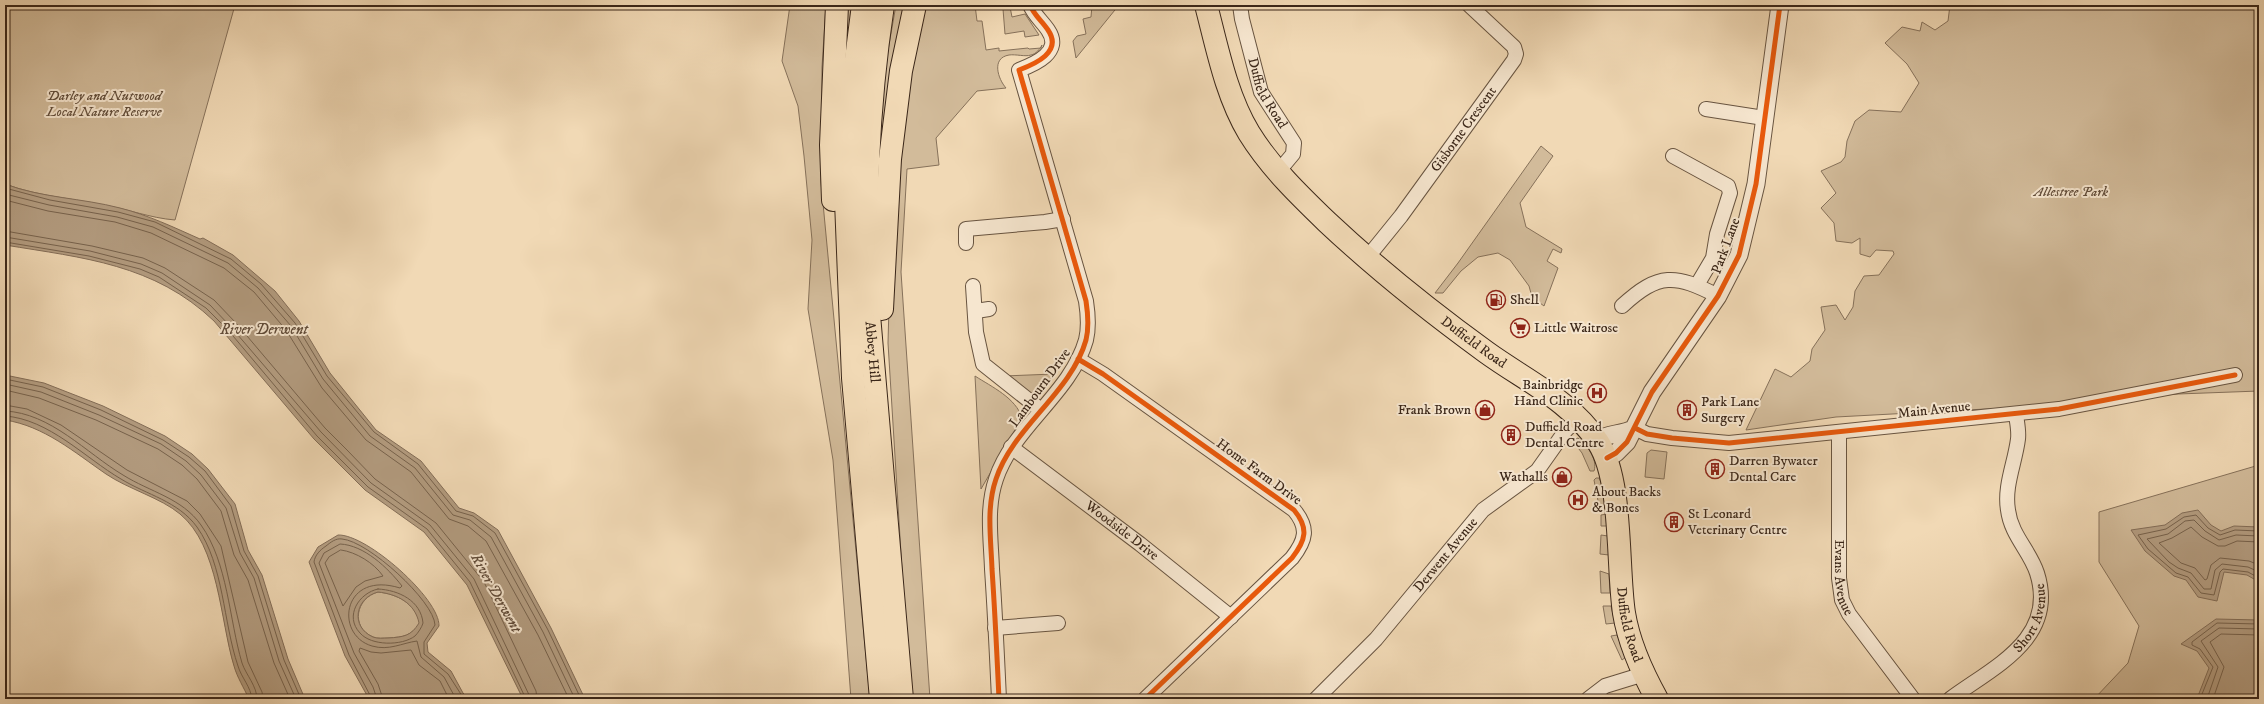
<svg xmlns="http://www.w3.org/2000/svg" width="2264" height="704" viewBox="0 0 2264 704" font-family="'IM FELL DW Pica',serif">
<rect width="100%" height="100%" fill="#f1d9b5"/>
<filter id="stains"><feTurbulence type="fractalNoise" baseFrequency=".005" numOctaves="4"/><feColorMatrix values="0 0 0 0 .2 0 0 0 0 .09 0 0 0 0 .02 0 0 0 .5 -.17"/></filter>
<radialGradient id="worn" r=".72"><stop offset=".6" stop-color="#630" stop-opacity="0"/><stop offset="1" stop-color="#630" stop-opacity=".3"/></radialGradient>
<path fill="#d2bb9a" stroke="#86715a" d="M5,5H235L175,220C150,218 128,209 103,205C70,198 37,196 5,184Z
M790,5H826L822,67L821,182L870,699H851L833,460L808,309L812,240L804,156L798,106L782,61Z
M844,5H854L844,83Z
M896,5H908L877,179L884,73Z
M920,5H975L977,21H982L986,50L999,48V51L1028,48L1029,49L1041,48L1042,45C1040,49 1036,54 1031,55C1025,57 1016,54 1009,55C991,58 998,79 1006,88L977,91L936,138L939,165L907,169L901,272L930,699H910L888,343L891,232Z
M1092,5H1119L1076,58L1073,41L1077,36L1086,34L1083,19L1091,17Z
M1950,5H2259V391L2178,394L2023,407L1836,417L1746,430L1775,369L1791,377L1810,361L1812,349L1825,330L1821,307L1836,305L1845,320L1853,307L1855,291L1864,276L1879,275L1894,254L1893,251L1876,250L1870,257L1860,254V238L1852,243L1836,241L1834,223L1821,208L1836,193L1821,171L1841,162L1845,157L1847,141L1855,121L1869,110L1901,112L1919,83L1907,64L1885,43L1902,27L1920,31L1922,22L1935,30L1948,21Z
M1010,7L1012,17L1025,14L1039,35L1025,37L1024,31L1005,34L1003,9Z
M1541,146L1553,156L1520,203L1526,227L1562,249L1561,253L1553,249L1547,261L1558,268L1544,306L1532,297L1529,286L1510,260L1498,253L1478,257L1461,271L1443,293H1435L1458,263Z
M1054,374L1039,394L1030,395L1004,376Z
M975,376C992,387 1016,398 1022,418L981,489Z
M1578,438C1587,445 1598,459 1594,471H1590L1582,453L1572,440Z
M1651,450L1667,452L1664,479L1645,477L1647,453Z
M2259,465V699H2094L2128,663L2139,626L2099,562V512Z
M1596,478H1599C1603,485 1605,497 1604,505L1602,507L1599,506L1594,480Z
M1607,514V526H1601V515Z
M1601,535L1608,536L1609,555L1600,554Z
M1600,571L1609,574L1610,593H1601Z
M378,592C397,594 415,603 420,623C411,636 404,637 388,638C383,638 378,639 373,637C350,627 356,598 378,592Z
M1603,606H1611L1615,623L1606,624Z
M1617,635L1626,657L1622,660L1611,636Z"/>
<path fill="#b39c80" stroke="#836d57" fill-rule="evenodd" d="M5,184C42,198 82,198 120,208C148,215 173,227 200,239L203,238L233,255L275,291L299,321L330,373L376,430L421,461L459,508L474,513L498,530L551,628L585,699H523L467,585L424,532L365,490L314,439L214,321C154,264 84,258 5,245Z
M5,375L44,383L103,406L165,436L192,454L208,469L235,504L248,550L262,575L288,659L305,699H249C244,688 237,677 234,666C220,620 219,546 180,514C161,498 128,489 106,474C74,452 44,426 5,420Z
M2198,510L2211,525L2221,531L2234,526L2259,527V582L2247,575L2224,572L2217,601L2198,597L2186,580L2174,576L2145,551L2131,530L2165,525L2182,513Z
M338,535C367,534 440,599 439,626L427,643L428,652L451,671L463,693L469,699H369L345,656L309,562L318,547ZM378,592C397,594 415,603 419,623C411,636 404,637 388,638C383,638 378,639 373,637C350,627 355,598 378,592Z
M2216,619L2259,620V699H2191L2198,696L2209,668L2197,651L2181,644Z"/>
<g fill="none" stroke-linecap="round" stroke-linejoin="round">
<path stroke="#77624c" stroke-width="1" d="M5,188L50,200L118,212L155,222L231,259L261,284L295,323L327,376L374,432L418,464L456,511L473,516L495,533L548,630L581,699
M5,194L49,205L117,217L153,227L228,263L258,288L291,326L323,379L370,436L415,468L453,515L470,520L491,537L543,632L575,699
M5,200L48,211L115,222L151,233L224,268L254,292L286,330L322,388L366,440L411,472L449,519L468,526L486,541L538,635L569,699
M5,231L92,246L143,258L165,268L214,300L236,323L325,428L347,450L375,479L436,523L484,582L536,691L537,699
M5,237L90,251L141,264L162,273L210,305L231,327L321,432L371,483L430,525L474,579L531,699
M5,242L89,256L140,269L159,277L206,308L228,330L317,436L368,487L427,529L470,582L526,699
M5,379L43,387L101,410L163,440L189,457L205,471L231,506L244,551L258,576L284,660L301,699
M5,384L41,392L99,415L161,444L186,461L201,475L226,508L240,553L254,578L279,661L296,699
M5,390L39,398L96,420L158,449L182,465L197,479L221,511L234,555L248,580L274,663L290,699
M5,405L27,409L61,425L127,470L187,501L200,514L221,546L248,662L262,692L263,699
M5,411C51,413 86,453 123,475C150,492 182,498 201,525C228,563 229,619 242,663C246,675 257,686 257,699
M5,416C49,419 85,458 121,479C147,495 178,501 197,527C224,565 223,622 238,666C241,677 251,687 252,699
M2259,531L2235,530L2220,535L2208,528L2196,515L2184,517L2166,529L2138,535L2148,549L2176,573L2188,577L2201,593L2214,595L2220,572L2223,569L2248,572L2259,578
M2259,536L2236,535L2219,540L2205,531L2194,520L2185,521L2168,534L2147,539L2169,562L2178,568L2191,573L2204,589H2211L2215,570L2222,564L2248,567L2259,572
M2259,542L2237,541L2225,546H2218L2202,537L2191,527L2172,538L2159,543L2181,563L2195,568L2205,580L2207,579L2211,565L2220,558L2249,561L2259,565
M341,550C356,552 374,563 383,576L365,581L356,587L343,606L325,563L329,557Z
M378,589C399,590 421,601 423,623C422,627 418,633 415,636C402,646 371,646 360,633C344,616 359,593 378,589Z
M372,699L349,655L314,562C315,555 320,550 326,546C331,542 336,538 342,539C368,541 434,601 435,625L424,642V654L448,674L464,699
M377,699L373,687L354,653L319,563L324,553L340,544C364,545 388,568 402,586L400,588C342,570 334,635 372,646C389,651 402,643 417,641L421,657L444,677L456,699
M383,699L378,684L359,651L360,648L371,652L381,653L411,650L419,665L440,681L449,699
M2200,699L2213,667L2200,649L2192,645V642L2217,623L2259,624
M2207,699L2218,667L2201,641L2219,628L2259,629
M2213,699L2224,667L2210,642L2221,634L2259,635"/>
<defs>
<g id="minor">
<path id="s1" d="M1240,5L1242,19L1261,92L1294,143L1293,154L1278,172"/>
<path d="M1706,109L1764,118"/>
<path d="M1673,156L1728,186L1730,193L1717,234L1713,258L1697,285"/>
<path d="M966,243V229L1045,222L1063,219"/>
<path id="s2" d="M1367,258L1401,216L1514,60L1516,54L1514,47L1469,5"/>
<path d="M973,286L976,332L983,364L1041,410"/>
<path d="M1622,306C1659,272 1675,274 1718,296"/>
<path d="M976,311L989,309"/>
<path d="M1078,359L1103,374L1294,510C1309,528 1306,540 1292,558L1145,699"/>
<path d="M1635,428L1647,434L1672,438L1729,443L2059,409L2235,375"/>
<path id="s3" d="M1839,433V578L1842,600L1849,614L1913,699"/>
<path id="s4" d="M1011,447L1140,544L1231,617"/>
<path d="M995,628L1058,623"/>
<path d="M999,699C997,656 995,612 992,569C991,539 986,508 996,479C1013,427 1071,393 1086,340C1089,328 1088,314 1086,301L1019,70C1035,64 1063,52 1048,30C1042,21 1034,15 1030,5"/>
<path id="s5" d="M1316,699L1376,639L1483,510L1537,471L1566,430L1579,417"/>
<path d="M1588,699L1605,686L1644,674"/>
<path id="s6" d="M1950,699C1993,667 2058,639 2037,573C2030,551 2011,535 2008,510C2004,486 2015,463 2018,439C2019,431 2017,422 2016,415"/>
</g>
<path id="tertiary" d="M1597,440C1609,433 1622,435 1635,428
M1607,458L1616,453L1627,442L1652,392L1718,296L1739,255L1756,184L1780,5"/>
<g id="trunk">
<path d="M863,5L852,90L846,201L853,378L881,699"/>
<path id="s7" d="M883,5C867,111 864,208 869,315L902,699"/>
<path id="s8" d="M1206,5C1217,47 1226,95 1249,133C1270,167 1299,195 1327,222C1377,269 1431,312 1486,352C1526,381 1570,400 1598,442C1623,480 1617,567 1624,613C1629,644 1642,672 1657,699"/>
<path d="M833,200L831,145L837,5"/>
<path d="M882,309L890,159L901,71L915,5"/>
</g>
</defs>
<use href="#minor" stroke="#685440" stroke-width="16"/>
<use href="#tertiary" stroke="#685440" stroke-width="19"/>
<use href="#trunk" stroke="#3b2719" stroke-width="24"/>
<use href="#minor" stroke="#f6e6cf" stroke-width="14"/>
<use href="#tertiary" stroke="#f6e6cf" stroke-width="17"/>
<use href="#trunk" stroke="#f1d9b5" stroke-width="22"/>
<defs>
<path id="cycleway" d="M1078,359L1103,374L1294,510C1309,528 1306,540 1292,558L1145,699
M1635,428L1647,434L1672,438L1729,443L2059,409L2235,375
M1607,458L1616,453L1627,442L1652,392L1718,296L1739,255L1756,184L1780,5
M999,699C997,656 995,612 992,569C991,539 986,508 996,479C1013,427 1071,393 1086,340C1089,328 1088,314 1086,301L1019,70C1035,64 1063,52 1048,30C1042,21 1034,15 1030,5"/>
</defs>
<use href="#cycleway" stroke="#f6e6cf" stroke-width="8"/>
<use href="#cycleway" stroke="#e8590c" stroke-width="5"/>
</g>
<defs>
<symbol id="fuel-ring" viewBox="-11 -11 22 22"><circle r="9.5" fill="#f6e6cf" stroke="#8f2418" stroke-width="1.5"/><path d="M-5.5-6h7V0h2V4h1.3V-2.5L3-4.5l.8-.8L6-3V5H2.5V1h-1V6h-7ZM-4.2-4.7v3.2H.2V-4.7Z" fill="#8f2418"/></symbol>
<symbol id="supermarket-ring" viewBox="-11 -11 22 22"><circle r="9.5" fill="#f6e6cf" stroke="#8f2418" stroke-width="1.5"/><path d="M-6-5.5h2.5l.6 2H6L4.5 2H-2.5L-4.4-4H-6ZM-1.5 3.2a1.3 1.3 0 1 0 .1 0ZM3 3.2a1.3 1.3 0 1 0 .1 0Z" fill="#8f2418"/></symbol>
<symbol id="hospital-ring" viewBox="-11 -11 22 22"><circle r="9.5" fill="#f6e6cf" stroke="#8f2418" stroke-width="1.5"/><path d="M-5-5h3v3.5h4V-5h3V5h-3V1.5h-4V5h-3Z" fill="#8f2418"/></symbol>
<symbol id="shop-ring" viewBox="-11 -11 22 22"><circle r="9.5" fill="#f6e6cf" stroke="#8f2418" stroke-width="1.5"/><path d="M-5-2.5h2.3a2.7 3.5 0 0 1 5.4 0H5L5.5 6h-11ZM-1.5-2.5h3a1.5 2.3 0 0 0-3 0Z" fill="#8f2418"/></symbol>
<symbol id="building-ring" viewBox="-11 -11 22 22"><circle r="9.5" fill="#f6e6cf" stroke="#8f2418" stroke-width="1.5"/><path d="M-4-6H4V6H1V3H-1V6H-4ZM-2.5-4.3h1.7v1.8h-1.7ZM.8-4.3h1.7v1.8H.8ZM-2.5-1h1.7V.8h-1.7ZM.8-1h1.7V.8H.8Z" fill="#8f2418"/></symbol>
</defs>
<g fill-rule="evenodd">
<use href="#fuel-ring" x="1485" y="289" width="22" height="22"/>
<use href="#supermarket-ring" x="1509" y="317" width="22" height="22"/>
<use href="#hospital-ring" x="1586" y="382" width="22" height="22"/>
<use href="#shop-ring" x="1474" y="399" width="22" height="22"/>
<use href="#building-ring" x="1676" y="399" width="22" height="22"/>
<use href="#building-ring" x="1500" y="424" width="22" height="22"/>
<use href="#building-ring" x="1704" y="458" width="22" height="22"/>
<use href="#shop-ring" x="1551" y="466" width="22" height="22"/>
<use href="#hospital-ring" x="1567" y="489" width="22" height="22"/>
<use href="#building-ring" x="1663" y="511" width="22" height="22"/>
</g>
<g text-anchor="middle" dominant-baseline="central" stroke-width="4" stroke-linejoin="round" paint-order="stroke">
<g font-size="14" fill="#3b2719" stroke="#f6e6cf">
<text stroke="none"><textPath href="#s1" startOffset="93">Duffield Road</textPath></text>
<text stroke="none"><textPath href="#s2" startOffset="161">Gisborne Crescent</textPath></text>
<text transform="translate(1726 246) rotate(-70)">Park Lane</text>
<text stroke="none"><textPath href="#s8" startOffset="444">Duffield Road</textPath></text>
<text stroke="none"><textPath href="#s7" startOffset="348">Abbey Hill</textPath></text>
<text transform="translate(1040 388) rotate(-54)">Lambourn Drive</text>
<text transform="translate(1934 410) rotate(-6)">Main Avenue</text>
<text transform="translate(1259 472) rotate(36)">Home Farm Drive</text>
<text stroke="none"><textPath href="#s4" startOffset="139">Woodside Drive</textPath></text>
<text stroke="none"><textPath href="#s5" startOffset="194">Derwent Avenue</textPath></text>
<text stroke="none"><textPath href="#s3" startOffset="145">Evans Avenue</textPath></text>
<text stroke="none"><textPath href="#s6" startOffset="119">Short Avenue</textPath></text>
<text stroke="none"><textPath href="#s8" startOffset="791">Duffield Road</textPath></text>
</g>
<g font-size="14" font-style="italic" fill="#614c39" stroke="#f6e6cf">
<text x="104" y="96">Darley and Nutwood<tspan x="104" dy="16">Local Nature Reserve</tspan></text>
<text x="2071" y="192">Allestree Park</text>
</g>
<g font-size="14" fill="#3b2719" stroke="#f6e6cf" text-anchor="start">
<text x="1510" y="300">Shell</text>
<text x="1534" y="328">Little Waitrose</text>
<text x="1583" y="385" text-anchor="end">Bainbridge<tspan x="1583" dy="16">Hand Clinic</tspan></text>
<text x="1701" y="402">Park Lane<tspan x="1701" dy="16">Surgery</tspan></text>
<text x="1471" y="410" text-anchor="end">Frank Brown</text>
<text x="1525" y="427">Duffield Road<tspan x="1525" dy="16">Dental Centre</tspan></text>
<text x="1729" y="461">Darren Bywater<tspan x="1729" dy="16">Dental Care</tspan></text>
<text x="1548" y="477" text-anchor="end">Wathalls</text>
<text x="1592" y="492">About Backs<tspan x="1592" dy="16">&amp; Bones</tspan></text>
<text x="1688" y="514">St Leonard<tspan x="1688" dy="16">Veterinary Centre</tspan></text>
</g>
<g font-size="15" font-style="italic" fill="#5f4a38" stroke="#f6e6cf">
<text x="264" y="329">River Derwent</text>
<text transform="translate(496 593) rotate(61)">River Derwent</text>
</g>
</g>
<rect width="2264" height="704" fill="none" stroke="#f1d9b5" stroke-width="20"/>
<rect x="6" y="6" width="2252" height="692" fill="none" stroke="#3b2719" stroke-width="2"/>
<rect x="10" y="10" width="2244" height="684" fill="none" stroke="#3b2719"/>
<rect width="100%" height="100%" filter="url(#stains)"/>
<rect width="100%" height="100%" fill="url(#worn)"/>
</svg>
